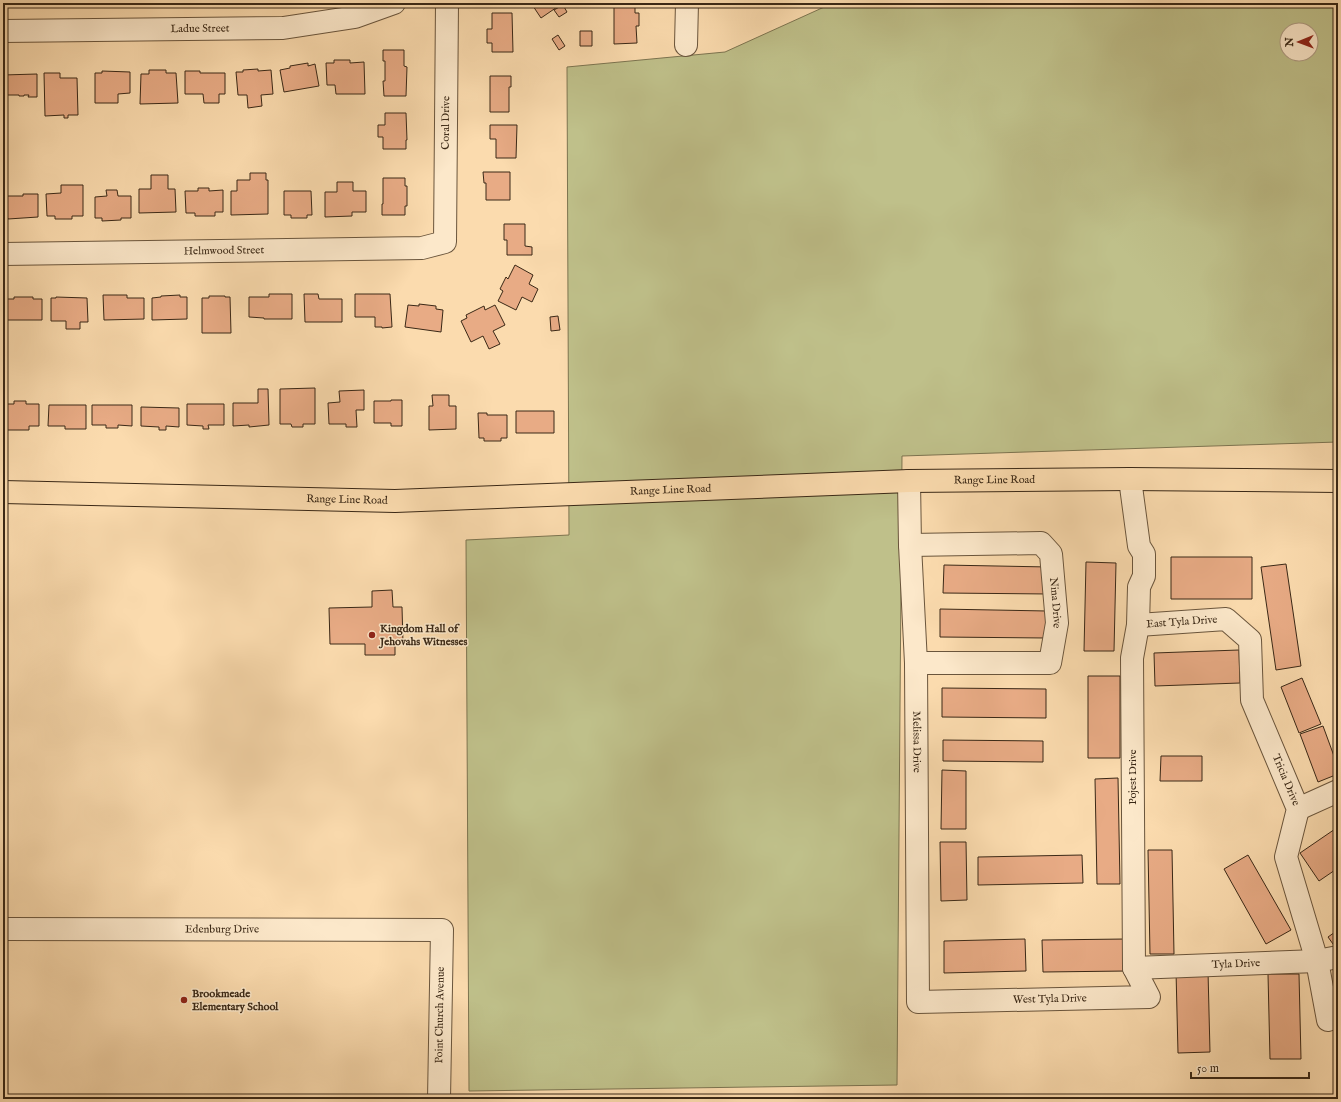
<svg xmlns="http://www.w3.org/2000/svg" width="1341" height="1102" viewBox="0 0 1341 1102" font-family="'IM FELL English',serif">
<rect width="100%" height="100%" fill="#fbdbae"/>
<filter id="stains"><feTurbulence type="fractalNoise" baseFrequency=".005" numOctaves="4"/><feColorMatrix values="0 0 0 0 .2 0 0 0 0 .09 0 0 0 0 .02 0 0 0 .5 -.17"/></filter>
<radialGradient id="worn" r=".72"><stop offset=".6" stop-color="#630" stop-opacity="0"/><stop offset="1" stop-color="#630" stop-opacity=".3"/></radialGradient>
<path fill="#bfc08a" stroke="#7c7450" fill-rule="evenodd" d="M833,3H1338V442L902,456L897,1085L469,1091L466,540L569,535L567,67L725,52ZM1287,30H1311V54H1287Z"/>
<path fill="#e8ab85" stroke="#3a2816" d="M531,3H563L541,18Z
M614,4H635V13H639V26H636L637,43L614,44Z
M563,5L567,12L559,17L554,10Z
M492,13H512L513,52H492V43H487V29H492Z
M580,31H592V46H580Z
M558,35L565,46L559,50L552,39Z
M383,50H404V66L407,67L406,96H384L383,81H385V61H383Z
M334,60H350V63L364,62L365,94H336L335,85H327L326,63H334Z
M308,63V66L315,64L319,86L284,92L280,70L290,68V66Z
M258,69V71L271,70L273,94L261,95L262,106L248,108L247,95H238L236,72H243V70Z
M149,70H166V73H176L178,103L140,104L141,74H149Z
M102,71L130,72V93L118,94V103H95V73H102Z
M185,71H200V73H225V94H219V103H204L203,94H185Z
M44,73H60V78H77L78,115H68V118H64V115L45,116Z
M37,74V97H28L29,95H24V96H19V95H3V75Z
M490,76H511V87H509V112H490Z
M385,113H406L407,140H406V149H383V137H378V125H385Z
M490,125H517L516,158H496V139H490Z
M483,172H510V200H486V183H484Z
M250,173H266V180H268V214L231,215V191H237V180H250Z
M151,175H168V189H175L176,212L139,213V189H151Z
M383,178H405V186H407V206H405V215H382V204H383Z
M337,182H353V191H366V212H352V216L325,217V192H337Z
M61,185H83V216H72V219H55V216H47L46,194L61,193Z
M198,188H209V191L223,190V212H215V216H195V213H186L185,191H198Z
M106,190H117L118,196H131V218H121V220L102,221V218H95V197L107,196Z
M284,191H311L312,215H307V218H291V215H284Z
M23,194H38V217L8,219V218H3V196H23Z
M504,224H525V246L532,247V255H507V240H504Z
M515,265L533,275L529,284L538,289L532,302L522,297L516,310L498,301L503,291L500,289L506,277L508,279Z
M269,294H292V319H264V318L249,317V297H269Z
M304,294H318L319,299H342V322H305Z
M355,294H390L392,327L382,328V327H375V317H355Z
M103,295H127V298H144V319L104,320Z
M180,295V297H187V319L152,320V298L161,297V296Z
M209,296H225V297H230L231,333H202V298H209Z
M14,297H33V299H42V320H7V318H3V301H7V299H14Z
M56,297L87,298L88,322H80V329H66V321H51V298H56Z
M419,304L436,306V309L443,310L441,332L405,327L408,305L419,306Z
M495,305L505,325L493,331L500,344L489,349L483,336L471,342L461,321L467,318L466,315L484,306L485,310Z
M558,316L560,330L551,331L550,317Z
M315,388V424H303V427H292L291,424H280V389Z
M258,389H268L269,425L249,427V425L233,426V403H258Z
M364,390V410H356L357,427H346V424H329L328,403L340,402L339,391Z
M432,395H449V406H456V429L429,430V406H433Z
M391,400H402V426H391V423H374V401H391Z
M14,401H26V404H39V426H29V430H4L3,404H14Z
M187,404H224V425H208L209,429H203V426L187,425Z
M49,405H86V429H65V426H48Z
M92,405H132V426L118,425V428H106V425H92Z
M141,407L179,408V427L166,426V430H159V427L141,426Z
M516,411H554V433H516Z
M478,413H487V415H507V438H501V441H484V438H479Z
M1171,557H1252V599H1171Z
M1086,562L1116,563L1114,651H1084Z
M1286,564L1301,666L1276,670L1261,567Z
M944,565L1049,567V594L943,593Z
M392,590L393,607H402L403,643H395V655H365V644H330L329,608L372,607V591Z
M940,609L1047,611L1046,638L940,637Z
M1239,650L1240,683L1155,686L1154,653Z
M1088,676H1120V758H1088Z
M1302,678L1321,724L1299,733L1281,687Z
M942,688L1046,689V718L942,717Z
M1323,726L1338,767V774L1318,782L1300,734Z
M943,740L1043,741V762L943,761Z
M1161,756H1202V781H1160Z
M942,770L966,771V829H941Z
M1118,778L1120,884H1097L1095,779Z
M1338,827V868L1319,881L1300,853Z
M940,842H966L967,900L941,901Z
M1148,850H1172L1174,954H1150Z
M1082,855L1083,883L978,885V857Z
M1248,855L1291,930L1266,944L1224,869Z
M1338,930V951L1328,937Z
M1025,939L1026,971L944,973V941Z
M1126,939L1127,971L1043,972L1042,940Z
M1176,971H1208L1210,1052L1178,1053Z
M1268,974H1299L1301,1059H1270Z"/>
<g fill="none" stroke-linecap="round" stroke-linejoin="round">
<defs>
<g id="minor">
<path id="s1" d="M3,31L283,28L355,17L394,3"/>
<path d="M686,45L687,3"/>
<path id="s2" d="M3,254L422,248L445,242L447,3"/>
<path id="s3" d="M909,481L910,545L916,663L918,1002L1149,997L1134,968L1132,658L1138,625L1139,587L1144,576V554L1139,546L1130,479"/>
<path id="s4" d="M910,545L1041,543L1051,554L1057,623L1050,663H916"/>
<path id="s5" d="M1138,625L1226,619L1250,640L1252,700L1298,809L1286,857L1317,961L1328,1020"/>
<path d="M1298,809L1338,791"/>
<path id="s6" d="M3,929L442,930L439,1099"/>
<path id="s7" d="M1134,968L1317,961L1338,957"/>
</g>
<g id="major">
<path id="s8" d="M3,492L395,501L909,481L1130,479L1338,481"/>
</g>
</defs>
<use href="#minor" stroke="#6a553c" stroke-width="24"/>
<use href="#major" stroke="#3a2816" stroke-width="24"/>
<use href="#minor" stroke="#fce8ca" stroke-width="22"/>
<use href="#major" stroke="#fbdbae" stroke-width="22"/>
</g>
<g fill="#8f2418" stroke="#fce8ca" stroke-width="1.5">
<circle cx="372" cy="635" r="4"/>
<circle cx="184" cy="1000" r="4"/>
</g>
<g text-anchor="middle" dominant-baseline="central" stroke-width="3" stroke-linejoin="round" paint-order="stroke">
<g font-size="11" fill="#3a2816" stroke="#fce8ca">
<text stroke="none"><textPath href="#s1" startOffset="197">Ladue Street</textPath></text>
<text stroke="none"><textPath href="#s2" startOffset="562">Coral Drive</textPath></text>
<text stroke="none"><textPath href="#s2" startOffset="221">Helmwood Street</textPath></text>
<text stroke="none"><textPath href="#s8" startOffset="992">Range Line Road</textPath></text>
<text stroke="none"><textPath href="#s8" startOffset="668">Range Line Road</textPath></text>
<text stroke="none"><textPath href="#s8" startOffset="344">Range Line Road</textPath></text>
<text stroke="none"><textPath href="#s4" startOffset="195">Nina Drive</textPath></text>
<text stroke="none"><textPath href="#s5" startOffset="44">East Tyla Drive</textPath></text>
<text stroke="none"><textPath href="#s3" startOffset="261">Melissa Drive</textPath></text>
<text transform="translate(1133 777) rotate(-90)">Pojest Drive</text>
<text stroke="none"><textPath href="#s5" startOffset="267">Tricia Drive</textPath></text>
<text stroke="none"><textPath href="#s6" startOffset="219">Edenburg Drive</textPath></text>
<text stroke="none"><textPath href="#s7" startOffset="102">Tyla Drive</textPath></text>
<text stroke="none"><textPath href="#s3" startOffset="653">West Tyla Drive</textPath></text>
<text transform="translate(440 1015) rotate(-89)">Point Church Avenue</text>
</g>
<g font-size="11" font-weight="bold" fill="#3a2816" stroke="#fce8ca" text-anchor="start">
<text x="380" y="629">Kingdom Hall of<tspan x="380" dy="13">Jehovahs Witnesses</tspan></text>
<text x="192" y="994">Brookmeade<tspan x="192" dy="13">Elementary School</tspan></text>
</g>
</g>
<rect width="1341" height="1102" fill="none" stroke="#fbdbae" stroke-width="16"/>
<rect x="4" y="4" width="1333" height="1094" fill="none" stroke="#3a2816" stroke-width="2"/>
<rect x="8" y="8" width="1325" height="1086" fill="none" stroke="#3a2816"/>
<g transform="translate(1299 42) rotate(269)"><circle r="19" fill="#fce8ca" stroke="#ae9b82"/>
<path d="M0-3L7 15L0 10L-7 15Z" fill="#8f2418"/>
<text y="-6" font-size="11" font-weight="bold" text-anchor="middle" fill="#3a2816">N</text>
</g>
<path d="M1191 1072v6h118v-6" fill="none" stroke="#3a2816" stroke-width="2"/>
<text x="1197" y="1072" font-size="12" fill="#3a2816" stroke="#fce8ca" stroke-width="3" paint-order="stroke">50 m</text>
<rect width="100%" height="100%" filter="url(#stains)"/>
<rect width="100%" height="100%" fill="url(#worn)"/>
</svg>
